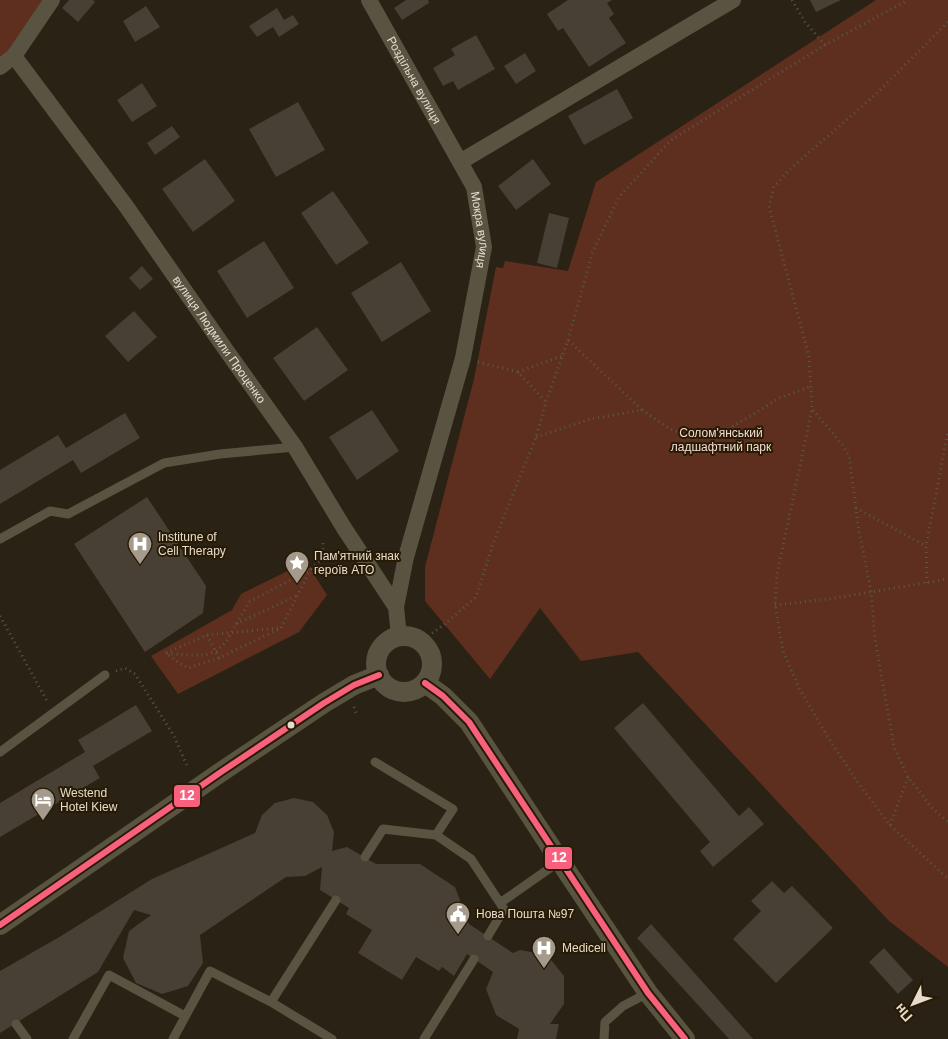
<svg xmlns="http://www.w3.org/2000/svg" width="948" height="1039" viewBox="0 0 948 1039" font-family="Helvetica,sans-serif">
<rect width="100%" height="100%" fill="#2a2214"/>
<path fill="#5e2f1e" d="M0,0H52L0,67Z
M876,0H948V967L889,921L638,652L581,661L540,608L490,679L425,601V567L474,379L496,267L503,268L505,261L568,271L596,182Z
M306,562L327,595L299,632L178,694L151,656L232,610L241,594Z"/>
<path fill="#483f35" d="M69,0H93L95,2L78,22L62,8Z
M406,0H428L429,3L402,20L394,8Z
M568,0H612L607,3L614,14L609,18L626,43L589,67L563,28L558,31L547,14Z
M810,0H841L816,12Z
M146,6L160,27L135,42L123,21Z
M277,8L284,20L293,15L299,24L279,37L273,27L257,37L249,26Z
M476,35L495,69L458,90L453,81L443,86L433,68L455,55L451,49Z
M525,53L536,71L516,84L504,66Z
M142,83L157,106L132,122L117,100Z
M617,89L633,118L584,145L568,116Z
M298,102L325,150L276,177L249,129Z
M172,126L180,137L155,155L147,143Z
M205,159L235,201L193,232L162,189Z
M533,159L551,184L516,210L498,186Z
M333,191L369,243L336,265L301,213Z
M549,213L569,218L557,268L537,263Z
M264,241L294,288L247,318L217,271Z
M401,262L431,311L382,342L351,293Z
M142,266L153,279L140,290L129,278Z
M134,311L157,337L128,362L105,336Z
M317,327L348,370L304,401L273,358Z
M372,410L399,451L357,480L329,437Z
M125,413L140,438L81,473L73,460L0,504V470L58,435L66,448Z
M147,497L206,586L203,613L145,652L74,544Z
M643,703L739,816L749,807L764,824L713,867L700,851L710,842L614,728Z
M136,705L152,731L93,766L100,778L0,837V803L85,752L78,740Z
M294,798L313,802L327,815L334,832L332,851L347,847L376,864H420L455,887L469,924L513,953L520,950L547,955L564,976V1004L550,1024H559L556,1039H517L519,1029L496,1015L486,989L493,972L467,954L454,976L442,967L439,971L416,957L402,980L358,953L372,930L346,914L349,908L320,890L322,867L305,876L286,877L200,935L203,963L188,986L162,994L136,983L123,958L129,931L151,915L134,910L98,972L0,1033V971L61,936L152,879L255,833L262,815L275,803Z
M772,881L784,893L792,886L833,928L776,983L733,939L761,911L751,901Z
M651,924L746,1031L753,1039H729L637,938Z
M884,948L913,980L898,994L869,962Z"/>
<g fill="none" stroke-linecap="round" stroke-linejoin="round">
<path stroke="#5b5748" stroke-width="3" stroke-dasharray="1 4" stroke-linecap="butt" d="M792,0L805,22L825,45
M948,22L875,95L788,171L774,187L769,206L809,357L812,409L777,574L775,605L783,651L799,688L829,739L859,784L890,825L948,879
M478,362L518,372L545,401
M518,372L562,356
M642,410L670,429L695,438L719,434L749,417L779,398L812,386
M813,410L841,443L849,456L859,531L871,591L875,639L894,747L908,777L933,809L948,822
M536,437L591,419L642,410L568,340
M856,508L926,546
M311,569L281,628L219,658L188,668L179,663L166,653L185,655H205L216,651L226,642L249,602L311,569L323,558V540
M927,583L926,546L948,431
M775,605L829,599L948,579
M0,616L47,701
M236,624L296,596
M207,635L219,658
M428,636L445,624L476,597L493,544L536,437L546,402L568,340L593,251L619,197L671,140L825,45L908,0
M166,653L207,635L278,628
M116,671L125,668L135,674L174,736L188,768
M354,707L357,715
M890,825L908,777"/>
<path stroke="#595442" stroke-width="9" d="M0,539L50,511L68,514L164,463L220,454L295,447
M0,752L105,675
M375,762L453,809L436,835
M365,857L383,829L436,835L471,859L500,903L560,861
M488,936L504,909L500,903
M271,1002L336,900
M16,1024L27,1039
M73,1039L109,975L185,1016
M173,1039L210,971L271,1002L332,1039
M424,1039L474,959
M604,1039L605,1022L623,1006L648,993"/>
<g stroke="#595442" stroke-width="16">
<path id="s1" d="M369,0L474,187L484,247L463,358L406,557L396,607"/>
<path id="s2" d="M14,56L126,206L226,350L295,447L344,528L396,607L399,636"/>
<path d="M0,67L14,56L52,0"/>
<path d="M460,162L733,0"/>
</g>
<path stroke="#595442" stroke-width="20" d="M376 664a28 28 0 1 1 56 0a28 28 0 1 1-56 0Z
M425,683L443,696L469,722L560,861L648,993L685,1039
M0,925L221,772L324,703L354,685L379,675"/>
<defs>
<path id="bus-1" d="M425,683L443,696L469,722L648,993L685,1039
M0,925L221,772L324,703L354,685L379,675"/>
</defs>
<use href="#bus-1" stroke="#281a03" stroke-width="10"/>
<use href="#bus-1" stroke="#f8607d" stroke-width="6"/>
</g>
<defs>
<symbol id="hospital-pin" viewBox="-11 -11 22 30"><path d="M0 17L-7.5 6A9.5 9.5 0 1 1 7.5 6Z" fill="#a49b8d" stroke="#281a03"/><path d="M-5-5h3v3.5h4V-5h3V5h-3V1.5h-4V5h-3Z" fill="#fff"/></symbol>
<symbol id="sight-pin" viewBox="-11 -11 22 30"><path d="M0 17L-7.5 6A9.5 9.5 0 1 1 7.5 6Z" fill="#a49b8d" stroke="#281a03"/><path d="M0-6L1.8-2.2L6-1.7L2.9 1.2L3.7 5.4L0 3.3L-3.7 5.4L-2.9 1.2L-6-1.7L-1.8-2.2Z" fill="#fff"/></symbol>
<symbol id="hotel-pin" viewBox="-11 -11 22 30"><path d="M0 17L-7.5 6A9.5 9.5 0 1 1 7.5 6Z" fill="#a49b8d" stroke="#281a03"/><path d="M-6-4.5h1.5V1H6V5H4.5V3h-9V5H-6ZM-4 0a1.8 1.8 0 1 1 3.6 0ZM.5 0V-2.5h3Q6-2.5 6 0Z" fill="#fff"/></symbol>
<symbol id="civic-pin" viewBox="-11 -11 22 30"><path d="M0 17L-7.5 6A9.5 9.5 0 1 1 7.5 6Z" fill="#a49b8d" stroke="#281a03"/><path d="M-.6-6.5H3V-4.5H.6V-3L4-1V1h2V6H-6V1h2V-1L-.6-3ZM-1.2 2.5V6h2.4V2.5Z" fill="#fff"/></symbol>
</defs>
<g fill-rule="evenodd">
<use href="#hospital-pin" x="126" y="530" width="28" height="38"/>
<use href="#sight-pin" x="283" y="549" width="28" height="38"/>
<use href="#hotel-pin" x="29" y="786" width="28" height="38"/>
<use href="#civic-pin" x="444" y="900" width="28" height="38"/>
<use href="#hospital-pin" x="530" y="934" width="28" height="38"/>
</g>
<circle fill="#e5dcce" stroke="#281a03" stroke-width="2" cx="291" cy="725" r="4.5"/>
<g text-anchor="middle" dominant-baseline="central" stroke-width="4" stroke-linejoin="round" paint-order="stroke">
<g font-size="12" fill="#e5dcce" stroke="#281a03">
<text stroke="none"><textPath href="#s1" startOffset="92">Роздільна вулиця</textPath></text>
<text stroke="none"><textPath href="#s1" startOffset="258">Мокра вулиця</textPath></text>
<text stroke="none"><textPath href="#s2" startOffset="350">вулиця Людмили Проценко</textPath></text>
</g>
<g font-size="12" fill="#f3dcd4" stroke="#281a03">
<text x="721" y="433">Солом'янський<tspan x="721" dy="14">ладшафтний парк</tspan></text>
</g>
<g font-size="12" fill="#e5dcce" stroke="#281a03" text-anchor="start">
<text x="158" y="537">Institune of<tspan x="158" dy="14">Cell Therapy</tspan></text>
<text x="314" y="556">Пам'ятний знак<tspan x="314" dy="14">героїв АТО</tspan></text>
<text x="60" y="793">Westend<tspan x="60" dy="14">Hotel Kiew</tspan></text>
<text x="476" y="914">Нова Пошта №97</text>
<text x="562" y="948">Medicell</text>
</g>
</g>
<g stroke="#281a03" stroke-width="2">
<rect x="173" y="784" width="28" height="24" rx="5" fill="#f8607d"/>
<rect x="544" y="846" width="29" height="24" rx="5" fill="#f8607d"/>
</g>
<g font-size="14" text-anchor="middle" font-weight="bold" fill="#fff">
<text x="187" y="800">12</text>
<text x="559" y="862">12</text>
</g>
<g transform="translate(913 1004) rotate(228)" stroke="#281a03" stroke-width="4" paint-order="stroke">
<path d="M0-4L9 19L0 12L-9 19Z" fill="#e5dcce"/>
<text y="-8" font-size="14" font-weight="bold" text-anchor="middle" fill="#e5dcce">Пн</text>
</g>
</svg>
